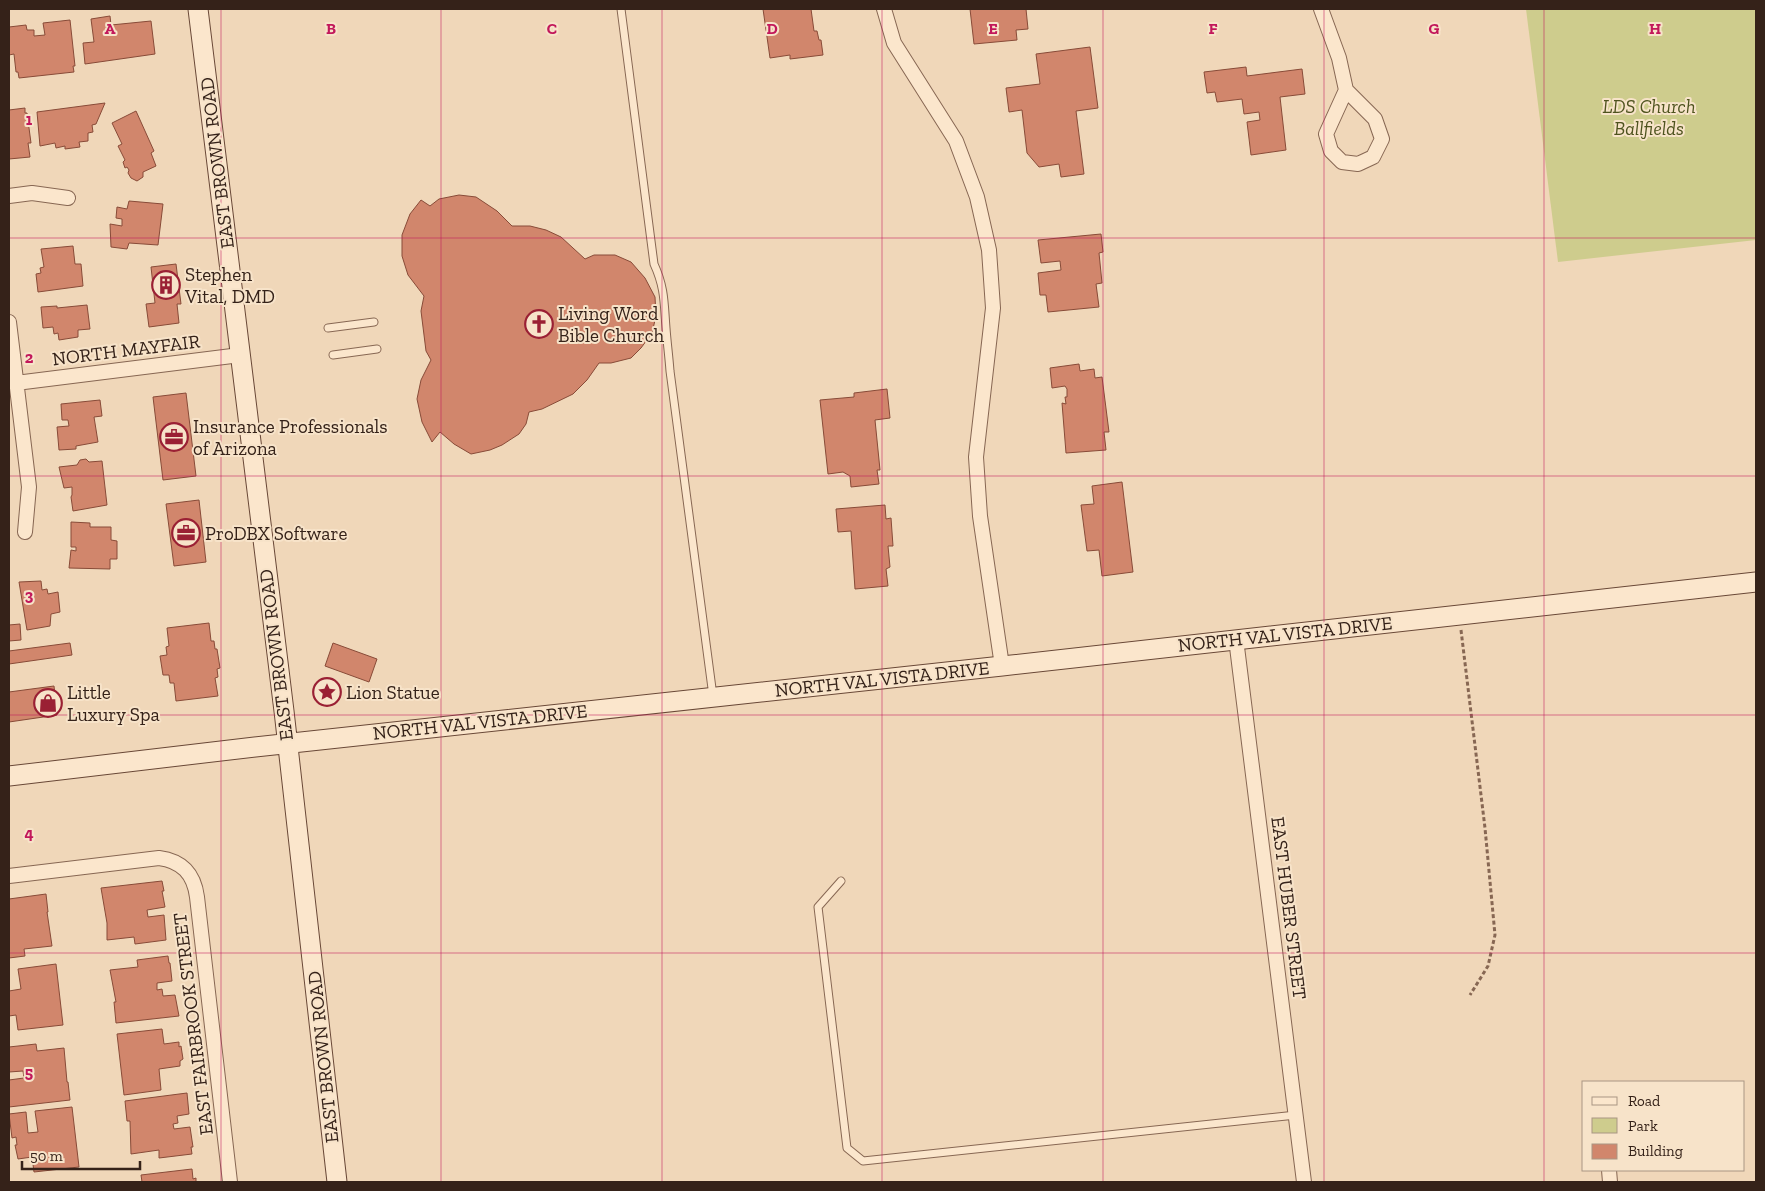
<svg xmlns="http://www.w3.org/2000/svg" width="1765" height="1191" viewBox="0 0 1765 1191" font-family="'Zilla Slab',serif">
<rect width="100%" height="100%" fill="#f0d7b9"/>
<path fill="#cecc8d" d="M1526,9H1756V240L1558,262Z"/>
<path fill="#d1866c" stroke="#884b38" d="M763,9H811L814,31H817L819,40H821L823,55L790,59V55L770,58Z
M970,9H1026L1028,29L1016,30L1017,40L974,44Z
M110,16L111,25L151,21L155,54L85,64L83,43L94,42L91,19Z
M70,20L75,66H73L74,72L19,78L18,72H16L14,54L9,55V27L26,25L27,30H34V36L45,35L43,23Z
M1090,47L1098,108L1076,111L1084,174L1061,177L1059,164L1039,167L1027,153L1022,110L1009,112L1006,88L1040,84L1036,54Z
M1246,67L1247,76L1302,69L1305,94L1280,97L1286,150L1251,155L1247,122L1260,120L1259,112L1244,114L1242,99L1217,102L1215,92L1207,93L1204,72Z
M105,103L96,124L92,125L93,132L88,133V141L79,142L80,147L65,149V146L56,148L55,143L40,146L37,112Z
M25,108V113H27L31,143H28L30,157L9,159V110Z
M136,111L154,151L151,153L156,166L143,172V177L137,181L131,178L128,173L129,170L127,167L125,168L123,162L125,160L118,146L122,144L112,123Z
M459,195L476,197L497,211L512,226H530L546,230L561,237L585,259L594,255H615L631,262L645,278L655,297L656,316L652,333L641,348L631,358L611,363H599L587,380L573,394L542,409L529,412L526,424L519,434L502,445L490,450L471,454L454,444L440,432L432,442L422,422L417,399L421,380L431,360L426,351L421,311L424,296L408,275L402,256V235L410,214L421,200L430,206L439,199Z
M129,201L163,204L158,245L129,243L127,249L111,247L110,224L122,226V219L116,218L117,207L127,209Z
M1101,234L1103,252L1099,253L1102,283L1096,284L1099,307L1048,312L1046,295H1040L1038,273L1061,270L1060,261L1041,263L1038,240Z
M73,246L75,264H81L83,286L38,292L36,274L41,273L40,268L44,267L41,249Z
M176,264L181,304H177L179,323L149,327L146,304L155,303L151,267Z
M87,305L90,329L78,330V337L59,340L58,333L54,334L53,327L43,328L41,307L57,306V308Z
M1079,364L1080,371L1094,369L1095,378L1102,377L1109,432H1104L1106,450L1066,453L1062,403L1066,404L1065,397H1067V389L1065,386L1052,388L1050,368Z
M887,389L890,418L875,420L880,470H877L879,484L851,487L850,476L843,472L828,474L820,400L854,397V393Z
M186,393L196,476L163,480L153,397Z
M100,400L102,416L94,417L98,442L76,446V449L59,450L57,427L69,426L68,420H62L61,404Z
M86,459L89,462L102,461L107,505L73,511L71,497L72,495V487L64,488L59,467L77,465L80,460Z
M1122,482L1133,572L1102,576L1099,550L1087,551L1081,505L1094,504L1092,486Z
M199,500L206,562L174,566L166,504Z
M885,505L886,519L891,518L893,546H888L890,567L886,569L888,586L855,589L851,531L838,532L836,509Z
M71,522L90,523V527H111V540L117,541V559H110V569L69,568L71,550L76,551V547H71Z
M41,581L42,590L47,589L48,594L58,592L60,612L51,614L50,626L27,630L19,582Z
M209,623L211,641H214L215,649H217L220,668L217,669L218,677L215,678L218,696L176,701L174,683H170L169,675H163L160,656L167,655L166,647L169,646L167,628Z
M20,624L21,640L9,641V625Z
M70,643L72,655L9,664V651Z
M333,643L377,659L369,682L325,666Z
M54,686L57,715L9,722V692Z
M162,881L164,891H162L165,907L147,910L148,917L164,915L166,940L135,944L134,937L107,940V923L101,888Z
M46,894L48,912H47L52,946L24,949L25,956L9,958V899Z
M168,956L169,963H170L172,981L157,983V990L162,989L163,996L175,995L179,1016L116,1023L114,1002H116L110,970L138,967L137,960Z
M56,964L63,1025L18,1030L16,1015L9,1016V991L21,989L18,969Z
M162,1029L164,1044L179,1042V1047L181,1046L183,1059L180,1061V1066L159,1069L161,1090L124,1095L117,1034Z
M36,1044L37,1051L64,1048L67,1082H68L70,1100L9,1107V1080L24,1078L23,1071L9,1072V1047Z
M187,1093L189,1114L177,1116L178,1123L173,1124L174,1129L190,1127L193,1147H191L192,1154L159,1158V1150L131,1154L130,1121H127L125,1101Z
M72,1107L79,1167L34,1172L32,1157L18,1159L15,1145H17L16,1137L12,1138L9,1114L26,1112L28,1133L38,1132L35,1111Z
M192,1169L193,1179L196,1178V1182H142L141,1175Z"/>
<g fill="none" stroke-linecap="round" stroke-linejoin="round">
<defs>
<path id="service" d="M621,9L654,264C665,288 664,303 666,328C667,342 669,357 670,371L713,696
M328,328L374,322
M333,355L377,349
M841,881L818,907L847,1148L863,1161L1296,1115"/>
<path id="minor" d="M884,9L894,43L956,141L977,197L989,250L993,308L976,457L980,516L1002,666
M1321,9L1339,58L1346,90L1375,119L1382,139L1373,157L1358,164L1342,162L1331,151L1326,134L1346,90
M9,196L32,193L68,198
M9,322L29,487L25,532
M16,383L240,355
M1236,639L1304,1182
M9,876L159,858C182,861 194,874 197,897L230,1182
M1609,1170L1610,1182"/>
<path id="secondary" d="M198,9L284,711L337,1182
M9,776L255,747L1002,666L1756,582"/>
</defs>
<use href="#service" stroke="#876753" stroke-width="9"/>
<use href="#minor" stroke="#876753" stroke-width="16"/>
<use href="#secondary" stroke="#694837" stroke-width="21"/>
<path stroke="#876753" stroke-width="3" stroke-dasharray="4 2.5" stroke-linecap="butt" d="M1461,630L1485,828L1495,935L1488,966L1470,995"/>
<use href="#service" stroke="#fbe6cc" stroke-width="7"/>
<use href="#minor" stroke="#fbe6cc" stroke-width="14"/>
<use href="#secondary" stroke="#fbe6cc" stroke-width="19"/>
</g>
<path fill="none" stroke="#c2185b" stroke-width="1" stroke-opacity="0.55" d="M221,9V1182M441,9V1182M662,9V1182M882,9V1182M1103,9V1182M1324,9V1182M1544,9V1182M9,238H1756M9,476H1756M9,715H1756M9,953H1756"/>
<defs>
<symbol id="building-ring" viewBox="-11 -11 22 22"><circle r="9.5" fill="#f7e3c9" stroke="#9a2034" stroke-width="1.5"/><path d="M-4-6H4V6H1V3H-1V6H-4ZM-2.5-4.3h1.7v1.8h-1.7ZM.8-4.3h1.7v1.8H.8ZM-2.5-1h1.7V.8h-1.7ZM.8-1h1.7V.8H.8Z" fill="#9a2034"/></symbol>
<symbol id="church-ring" viewBox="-11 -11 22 22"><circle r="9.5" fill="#f7e3c9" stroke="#9a2034" stroke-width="1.5"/><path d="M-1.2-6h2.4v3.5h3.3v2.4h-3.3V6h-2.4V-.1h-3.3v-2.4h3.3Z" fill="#9a2034"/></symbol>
<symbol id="office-ring" viewBox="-11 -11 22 22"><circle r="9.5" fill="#f7e3c9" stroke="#9a2034" stroke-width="1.5"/><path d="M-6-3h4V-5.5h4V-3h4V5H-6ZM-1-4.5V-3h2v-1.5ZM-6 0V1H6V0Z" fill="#9a2034"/></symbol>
<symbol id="sight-ring" viewBox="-11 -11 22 22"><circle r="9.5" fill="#f7e3c9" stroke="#9a2034" stroke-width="1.5"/><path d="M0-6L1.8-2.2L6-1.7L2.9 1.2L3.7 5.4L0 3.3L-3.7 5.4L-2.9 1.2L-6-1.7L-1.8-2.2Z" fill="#9a2034"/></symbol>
<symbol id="shop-ring" viewBox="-11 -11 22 22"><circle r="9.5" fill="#f7e3c9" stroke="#9a2034" stroke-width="1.5"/><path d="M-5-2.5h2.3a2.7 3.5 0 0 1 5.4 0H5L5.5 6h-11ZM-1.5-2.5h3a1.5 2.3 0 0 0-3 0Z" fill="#9a2034"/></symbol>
</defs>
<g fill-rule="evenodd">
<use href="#building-ring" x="150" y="269" width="32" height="32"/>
<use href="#church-ring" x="523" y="308" width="32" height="32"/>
<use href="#office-ring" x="158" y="421" width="32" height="32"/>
<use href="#office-ring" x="170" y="517" width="32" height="32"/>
<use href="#sight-ring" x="311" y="676" width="32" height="32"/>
<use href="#shop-ring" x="32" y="687" width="32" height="32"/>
</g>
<g text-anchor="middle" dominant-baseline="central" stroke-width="4" stroke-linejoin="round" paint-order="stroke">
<g font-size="19" font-style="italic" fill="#4e531e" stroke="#f7e3c9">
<text x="1649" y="106">LDS Church<tspan x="1649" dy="22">Ballfields</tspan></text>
</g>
<g font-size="19" fill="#352219" stroke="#f7e3c9">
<text transform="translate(217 163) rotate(-97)">EAST BROWN ROAD</text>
<text transform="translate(126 350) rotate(-7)">NORTH MAYFAIR</text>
<text transform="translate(1285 634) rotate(-6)">NORTH VAL VISTA DRIVE</text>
<text transform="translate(276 655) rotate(-97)">EAST BROWN ROAD</text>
<text transform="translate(882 679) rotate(-6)">NORTH VAL VISTA DRIVE</text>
<text transform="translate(480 722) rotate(-6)">NORTH VAL VISTA DRIVE</text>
<text transform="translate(1289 908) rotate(83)">EAST HUBER STREET</text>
<text transform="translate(193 1024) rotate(-97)">EAST FAIRBROOK STREET</text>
<text transform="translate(323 1057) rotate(-96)">EAST BROWN ROAD</text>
</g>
<g font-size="19" fill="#352219" stroke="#f7e3c9" text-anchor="start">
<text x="185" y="274">Stephen<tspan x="185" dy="22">Vital, DMD</tspan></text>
<text x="558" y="313">Living Word<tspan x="558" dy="22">Bible Church</tspan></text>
<text x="193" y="426">Insurance Professionals<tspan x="193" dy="22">of Arizona</tspan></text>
<text x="205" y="533">ProDBX Software</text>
<text x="67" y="692">Little<tspan x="67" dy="22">Luxury Spa</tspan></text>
<text x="346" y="692">Lion Statue</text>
</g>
</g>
<g font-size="16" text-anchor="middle" font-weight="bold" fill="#c2185b" stroke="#f7e3c9" stroke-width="4" stroke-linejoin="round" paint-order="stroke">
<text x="110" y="34">A</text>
<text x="331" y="34">B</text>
<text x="552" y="34">C</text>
<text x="772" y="34">D</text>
<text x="993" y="34">E</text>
<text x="1213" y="34">F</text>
<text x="1434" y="34">G</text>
<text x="1655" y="34">H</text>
<text x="29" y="125">1</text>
<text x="29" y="363">2</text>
<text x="29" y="601">3</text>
<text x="29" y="839">4</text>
<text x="29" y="1078">5</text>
</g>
<rect width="1765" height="1191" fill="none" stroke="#352219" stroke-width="20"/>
<rect x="1582" y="1081" width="162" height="90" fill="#f7e3c9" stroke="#a99683"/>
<rect x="1592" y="1097" width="25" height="8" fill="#fbe6cc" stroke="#a99683"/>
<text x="1628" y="1106" font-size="15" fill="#352219">Road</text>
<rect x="1592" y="1118" width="25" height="15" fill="#cecc8d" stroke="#a99683"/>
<text x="1628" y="1131" font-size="15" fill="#352219">Park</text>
<rect x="1592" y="1144" width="25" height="15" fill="#d1866c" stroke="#a99683"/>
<text x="1628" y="1156" font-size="15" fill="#352219">Building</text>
<path d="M22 1161v8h118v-8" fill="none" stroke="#352219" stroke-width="2.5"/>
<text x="30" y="1161" font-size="15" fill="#352219" stroke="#f7e3c9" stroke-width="4" paint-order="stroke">50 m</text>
</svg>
